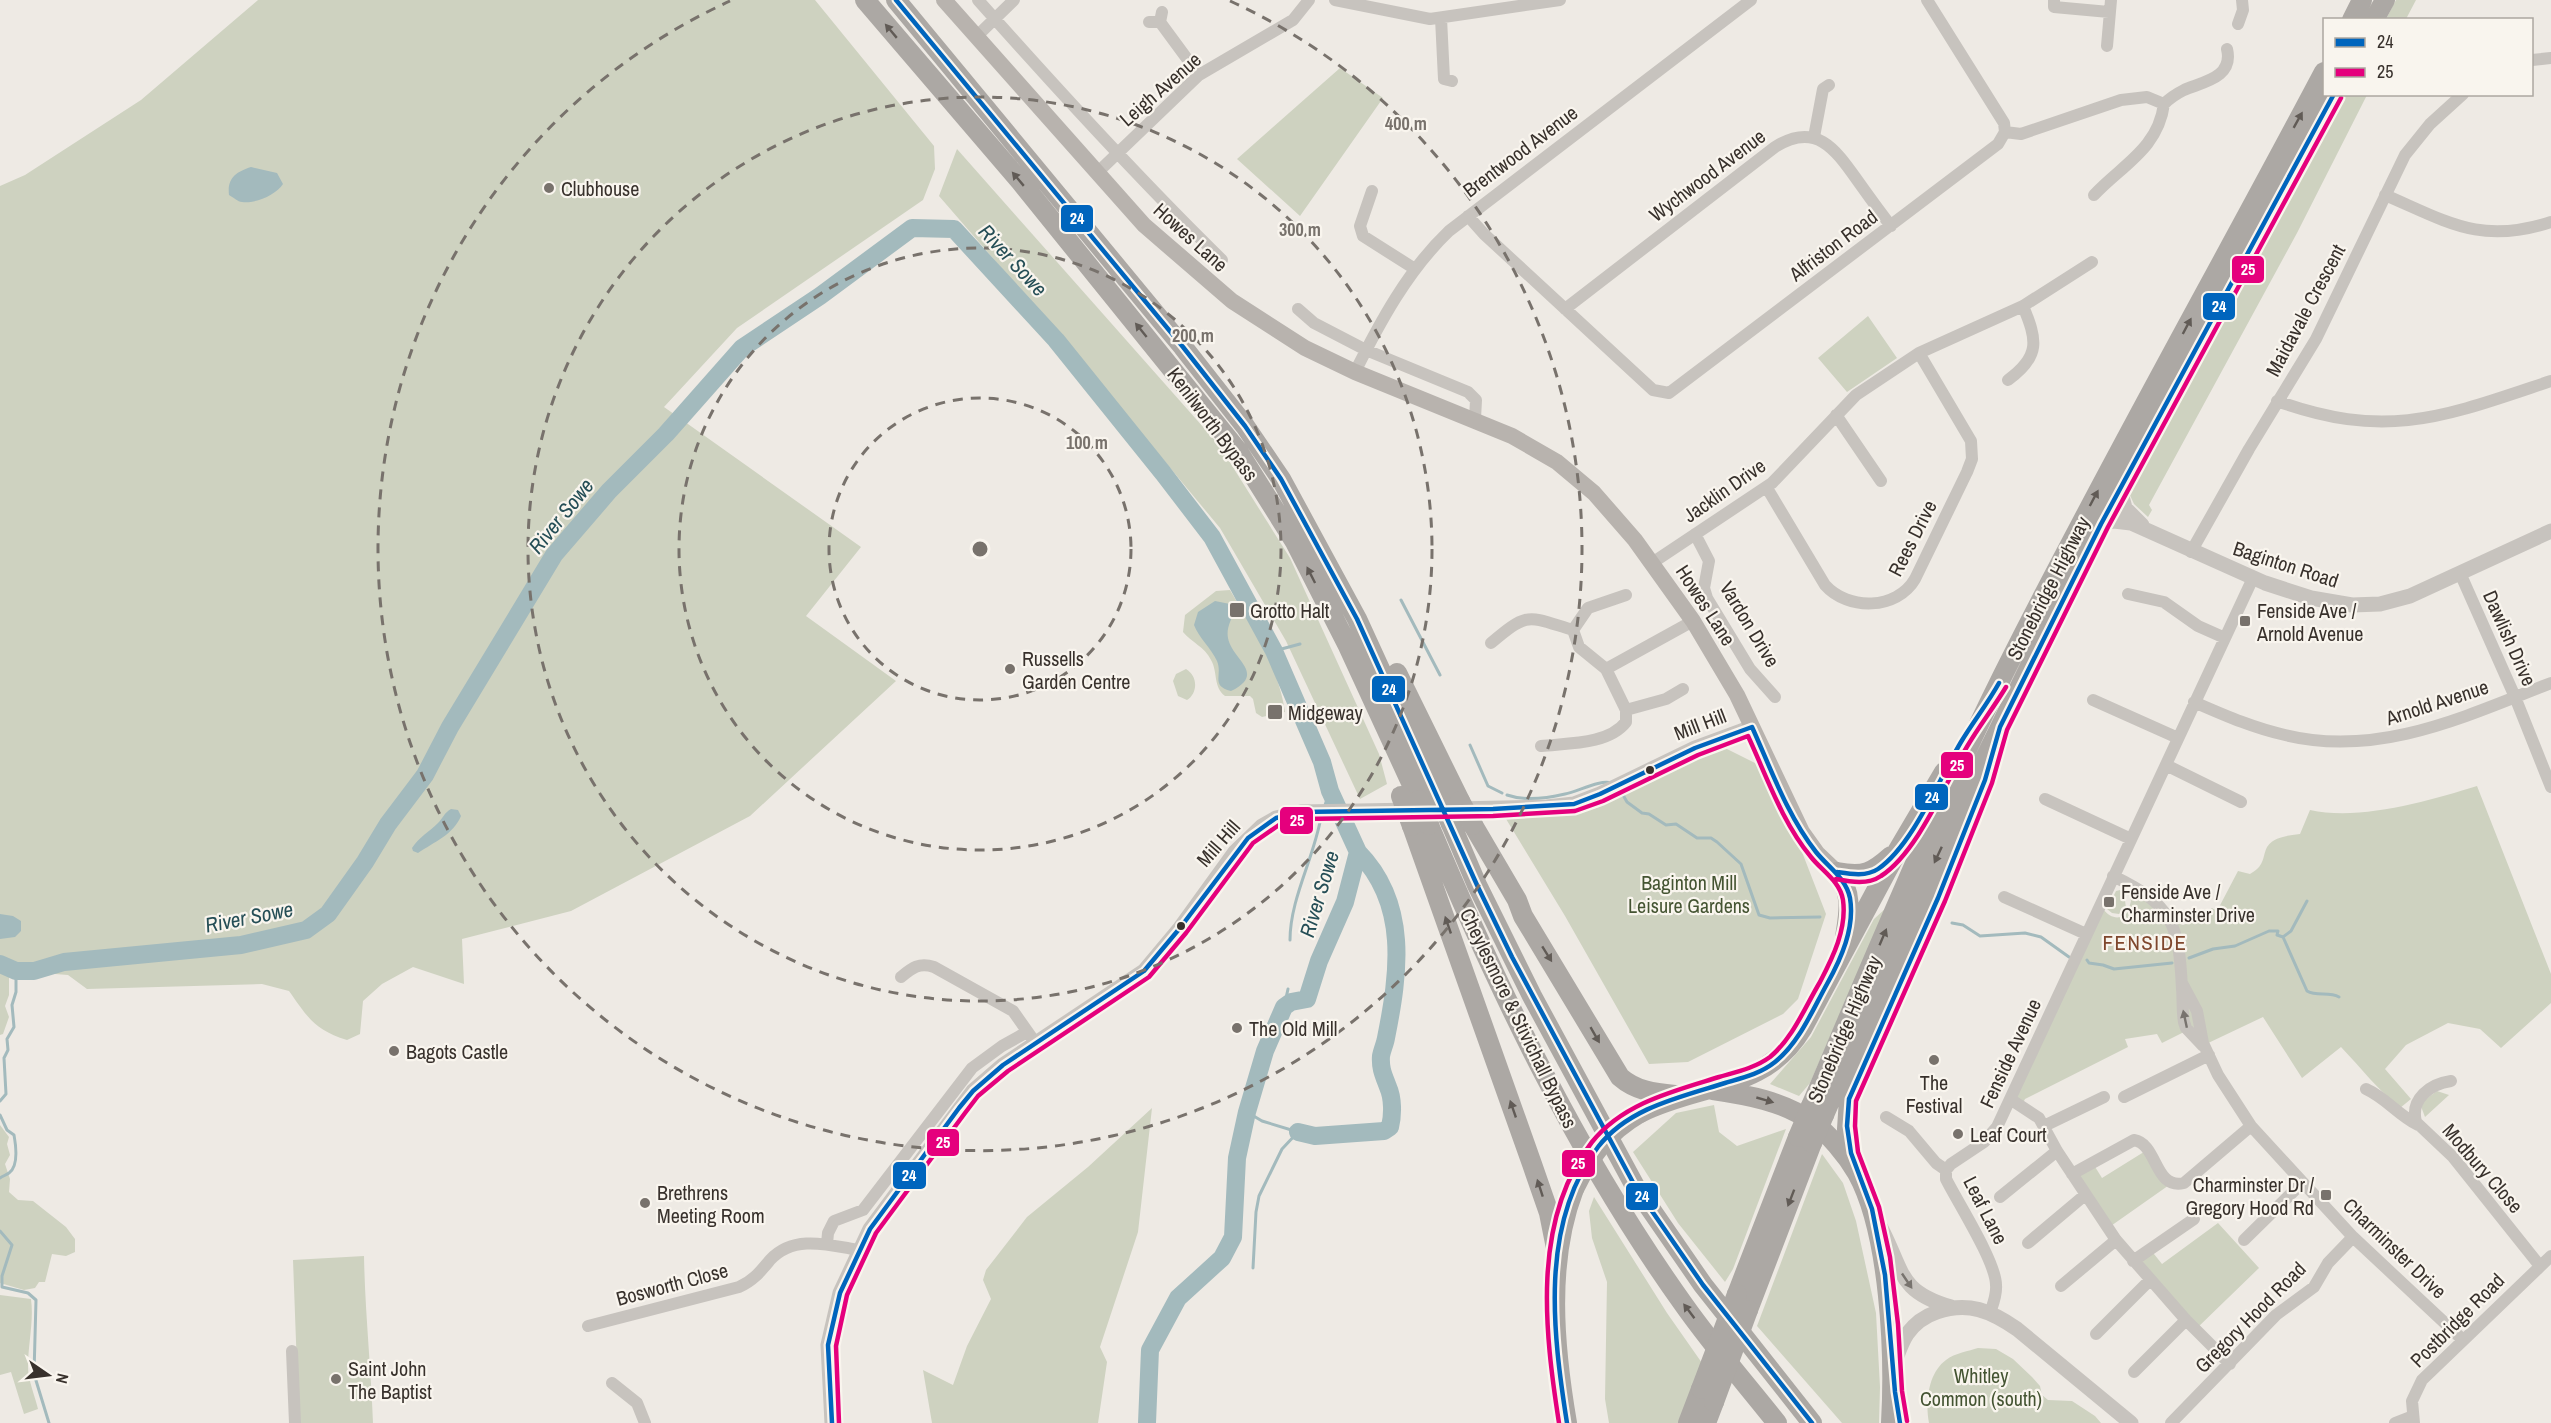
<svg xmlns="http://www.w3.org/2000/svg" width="2551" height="1423" viewBox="0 0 2551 1423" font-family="'Archivo Narrow',sans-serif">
<rect width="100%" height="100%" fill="#eeeae4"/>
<path fill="#ced2c0" d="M258,0H815L934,146L935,169L923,200L737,328L664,407L861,547L806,616L896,681L750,816L571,911L462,939L464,984L413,967L382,984L363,1001L360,1034L347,1040C315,1030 308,1018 289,991L262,984L87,989L68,975L16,971L9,968V995L5,1006L9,1017L3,1034L0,1035V186L25,175L141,100Z
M2396,0H2416L2406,19H2386Z
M1340,68L1383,98L1300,216L1237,159Z
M2345,95H2367L2297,233L2149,505L2152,510L2148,517L2134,504L2129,493Z
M957,149L1219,445L1290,558L1379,754L1387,784L1360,799L1286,641L1220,528L1069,346L939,196Z
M1868,316L1897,358L1847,392L1818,358Z
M1230,590C1252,628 1279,668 1285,712L1262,717L1256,713L1253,699L1250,696H1225C1213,687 1218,672 1211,660C1205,647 1191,642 1183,632L1185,615L1216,591Z
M1186,669C1198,676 1198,693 1187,700L1178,696L1173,681L1176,674Z
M1721,746L1761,766L1802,852L1826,914L1798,999L1783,1014L1688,1062L1649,1064L1565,916L1503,814L1548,816L1575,814L1599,807L1657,774Z
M2477,786L2551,974V1003L2501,1048L2480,1029L2448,1023L2406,1045L2385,1069L2411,1099L2400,1108C2378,1090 2361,1068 2341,1047L2302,1078L2263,1017L2204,1045L2188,1030L2162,1043L2157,1034L2125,1039L2128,1047L2025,1099L2022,1105L2010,1099L2103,909C2110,918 2120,921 2128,912L2131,901L2125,882L2171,919L2183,925L2200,918L2212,908L2217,911L2238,871L2250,874C2277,860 2248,839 2300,834L2310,810C2360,821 2429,801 2477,786Z
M2120,890L2124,893L2126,908L2119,914L2112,913L2107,909L2116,891Z
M1886,908L1810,1083L1799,1096L1770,1084L1811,1037L1874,919Z
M2437,1091L2449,1095L2425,1117L2422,1109V1102Z
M1714,1105L1719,1132L1737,1146L1786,1129L1733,1269L1725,1282L1678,1223L1633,1152L1676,1113Z
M1152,1108L1138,1232L1100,1347L1107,1362L1098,1423H932L923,1370L953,1385L967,1346L991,1299L983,1280L986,1270L1027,1217L1088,1167Z
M0,1125L9,1137L7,1144L10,1155L5,1164L10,1179L9,1192L18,1200L33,1201L66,1227L75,1239V1252L66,1256L52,1254L45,1282H39L35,1288L24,1290L0,1283Z
M2147,1150L2172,1183L2108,1228L2072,1174L2092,1162L2102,1178Z
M1822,1154L1843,1183L1856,1221L1876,1313L1880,1387L1879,1423H1842L1757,1326Z
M1594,1197L1667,1313L1702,1363L1680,1423H1609L1605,1399L1607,1282L1592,1238L1589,1211Z
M2218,1223L2259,1268L2195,1330L2133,1261L2150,1249L2162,1264Z
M364,1256C365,1312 371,1367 373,1423H299L293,1260Z
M0,1295L31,1299C34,1321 28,1344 28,1367C28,1380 35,1396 38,1409L24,1414L11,1372L0,1375Z
M1978,1348L1996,1349L2013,1359L2032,1377L2040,1386L2042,1395L2048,1400L2072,1401L2095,1416L2101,1423H1929C1925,1403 1928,1373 1946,1360C1955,1353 1969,1351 1978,1348Z"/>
<path fill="#a3babd" d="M251,167L277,173L283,184C276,195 255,204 242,202C238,202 233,197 229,195C227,178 236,172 251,167Z
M1215,601L1230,604L1234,610C1232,620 1226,627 1228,638C1232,660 1267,673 1231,691C1210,686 1223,675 1217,661C1211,648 1199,638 1194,625L1198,612Z
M451,809L458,810L461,816C453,835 434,842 418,853L413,851L412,848C419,837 429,832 438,823C443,818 444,813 451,809Z
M0,914L13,916L21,921V931L15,937L0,939Z"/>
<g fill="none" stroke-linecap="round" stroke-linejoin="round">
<path stroke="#a3babd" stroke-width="3" d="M1401,600L1440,675
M1274,651L1300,644
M1470,745L1488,786L1502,793
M1507,795C1524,801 1548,798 1565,794C1577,792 1601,779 1611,783
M1623,795L1627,802L1642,813L1649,814L1666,825L1676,824L1697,838H1711L1717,842L1741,864L1759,915L1770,918L1820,917
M1325,805L1330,791
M1952,923L1963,925L1980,936L2025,933L2041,937L2069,957
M2283,937L2307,991C2317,997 2329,991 2339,997
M1290,940C1290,899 1314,858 1321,817
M2189,958L2213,949L2235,946L2269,931H2278L2277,935L2283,937L2291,931L2307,901
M2087,960L2089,963L2103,965L2114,969L2172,963
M1284,1007L1288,989
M0,1101L6,1094L4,1058L8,1050L7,1039L14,1027L12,1005L16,992V971
M1247,1112L1262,1121L1298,1132
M0,1115L7,1130L14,1135C16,1146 19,1166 9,1173C6,1175 3,1176 0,1178
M0,1231L12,1245L2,1276V1287L28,1293L36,1300L34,1374L49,1423
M1253,1268L1256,1212L1259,1196L1282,1149L1298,1132"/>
<path stroke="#a3babd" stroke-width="18" d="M0,964L16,971H34L64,962L241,945L306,930L328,914L365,862L388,824L425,775L450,727L554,555L609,491L666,434L742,348L820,296L912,228L954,229L1056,340L1163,473L1212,537L1274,651L1322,762L1330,791L1358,852L1345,902L1319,961L1307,999L1291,1002L1284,1007L1265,1051L1247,1112L1237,1158L1233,1237L1222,1258L1178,1298L1150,1350L1147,1423
M1298,1132L1315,1136L1384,1131L1390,1127C1393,1115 1393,1098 1388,1087C1384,1076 1380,1069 1381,1056C1382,1050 1385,1044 1386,1038C1399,973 1409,904 1358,852"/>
<path stroke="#c7c3be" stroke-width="12" d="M978,0C1057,89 1137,177 1222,260
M1335,0L1430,19L1560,0
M1927,0L2004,123L2005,132
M2054,0V7L2109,12
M1441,18L1444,79L1452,81
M1149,22H1160L1162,12
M1160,22L1199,75
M2238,24L2243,10L2242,0
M976,37L1014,0
M2107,46L2111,0
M2532,60L2551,58
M2164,104C2170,98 2176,94 2184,90C2202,82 2234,78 2227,49
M2005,132L2021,134L2121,100L2147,97L2164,104C2158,149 2122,165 2094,195
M1814,137L1823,89L1829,85
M1098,172L1199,75L1293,20L1309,0
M1372,191L1360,226L1363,236L1415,269
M2385,195C2448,222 2480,245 2551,222
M1468,216L1484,234L1653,390L1669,393L1998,144L2005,132
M1298,309L1314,323L1366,350L1468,392L1476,400L1475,419
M1565,309L1775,147C1818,120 1837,152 1860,184C1870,198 1880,212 1891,226
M1355,372C1380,322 1408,270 1449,231L1751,0
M2008,380C2041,356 2037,340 2023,306
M2277,401C2388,441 2446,416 2551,381
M1836,415L1881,481
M1767,488L1825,585C1848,611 1897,610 1915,579L1967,472L1972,459L1971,441L1919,353
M1695,534L1709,561L1704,588L1707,598L1750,669L1775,697
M2191,552L2249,449L2316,339L2405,155L2430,124L2463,94
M1652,563L1772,483L1856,395L1919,353L2023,306L2092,262
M2460,573L2515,697L2551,787
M2128,594L2164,602L2198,626L2225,638
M1626,595L1588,608L1573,630L1579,647L1606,669L1626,710
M1491,643C1529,611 1527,616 1573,630
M1606,669L1693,621
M2093,700L2178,738
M2194,702C2224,715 2253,728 2285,735C2379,758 2466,716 2551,683
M1541,746C1567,743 1608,745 1626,722V710L1666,699L1683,689
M2166,765L2241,802
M2045,799L2131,839
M2113,876C2173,905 2179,924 2182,989C2183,1000 2182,1011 2184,1022L2186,1028L2203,1046
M2004,897L2086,934
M901,977C912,968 919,962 934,967L1013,1011L1032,1038
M2182,983L2197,1011L2203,1043L2218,1075L2251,1126L2353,1237L2463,1340
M2451,1081C2430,1084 2410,1099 2416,1122L2453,1157L2540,1266
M2366,1089C2386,1098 2398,1115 2418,1125
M2124,1097L2209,1055
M2010,1099L2039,1118L2057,1151L2116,1240L2186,1320L2230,1364
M1886,1117L1909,1131L1936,1163L1946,1170
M2044,1126L2104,1097
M1946,1170L1951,1164L1984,1142L1997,1127L2253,578
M1946,1170V1179C1958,1203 1996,1262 1996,1285C1997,1295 1993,1304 1990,1313
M2072,1174L2134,1140C2158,1144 2154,1190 2184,1183L2251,1126
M2000,1197L2057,1151
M2244,1240L2302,1183
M2028,1243L2085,1195
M827,1244L828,1233L834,1221L863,1210L972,1068L1002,1046L1027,1032
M2133,1261L2194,1219
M2061,1286L2116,1240
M588,1326L739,1287C753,1281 760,1272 770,1260C794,1234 829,1245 858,1250
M2096,1334L2150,1280
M292,1351L295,1423
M2134,1372L2186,1320
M612,1383L637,1403L645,1423
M2171,1423L2276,1315L2314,1287L2328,1263L2353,1237
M2395,1423L2413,1416
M2414,1423L2412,1401L2422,1380L2551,1256"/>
<path stroke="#c7c3be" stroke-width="15" d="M2120,489L2125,508L2142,525
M2101,524L2114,521L2131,523L2265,583L2311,598L2352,605L2380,604L2410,596L2551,531
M1457,809L1547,807L1574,804L1600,794L1695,748L1752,727
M1880,1226C1904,1271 1897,1291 1951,1307
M1894,1364C1898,1354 1901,1343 1907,1334C1915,1323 1925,1316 1937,1312C1968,1301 1991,1311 2017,1329L2131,1423
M832,1423L828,1345L840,1293L870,1229L973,1091L1003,1065L1144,971L1180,928L1235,852L1262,826L1276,818L1301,812L1415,810"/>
<path stroke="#b8b3ae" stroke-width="16" d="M944,0L1144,225L1232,301L1305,348L1355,372L1512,436L1557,462L1594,493L1635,540L1693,621L1737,695L1802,832L1817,853L1837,872"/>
<path stroke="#aca8a4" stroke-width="20" d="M865,0L1020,181L1238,451L1295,542L1348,646L1419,800
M896,0L1183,347L1245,426L1281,479L1357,619L1440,800
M2352,20L2362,0
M2374,20L2385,0
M1397,673L1460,801
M1451,824L1477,885L1532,996L1636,1188L1703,1285L1812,1423
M1429,825C1499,992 1578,1157 1684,1305C1713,1346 1746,1384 1777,1423
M1473,825L1517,900L1523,916L1620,1077C1636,1091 1654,1093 1675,1095
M1412,826L1532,1164L1549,1213L1557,1253
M1837,872C1853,894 1849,912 1845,937
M1837,872C1864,877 1872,873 1891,856
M1713,1090C1747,1095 1783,1101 1812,1122C1829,1134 1846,1154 1857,1173C1890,1233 1895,1354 1891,1423
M1811,1106C1877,951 1941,796 2018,645C2116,452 2223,263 2324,72
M1640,1113C1699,1083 1765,1091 1802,1029L1898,850L1944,772
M1824,1115L1927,877L2070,584L2334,94
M1856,1171L1847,1129L1849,1099L1938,898L1974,807
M1737,1294L1798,1137
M1748,1310L1812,1143
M1567,1423C1554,1347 1546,1262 1574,1189
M1688,1423L1701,1389
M1706,1423L1714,1402"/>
<path stroke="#aca8a4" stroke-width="20" d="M1401,796L1412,826
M1419,800L1429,825
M1440,800L1451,824
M1460,801L1473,825
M1798,1137L1811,1106
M1812,1143L1824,1115
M1574,1189C1591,1155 1606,1133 1640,1113
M1701,1389L1737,1294
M1714,1402L1748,1310"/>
<defs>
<path id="bus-1" d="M896,0L1183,347L1245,426L1281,479L1357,619L1477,885L1512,957L1636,1188L1703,1285L1812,1423
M1837,872C1850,874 1866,877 1878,869C1913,845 1939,779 1961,742C1973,722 1988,703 1999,683
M832,1423L828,1345L840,1293L870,1229L959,1108L973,1091L1003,1065L1144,971L1180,928L1248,838L1276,818L1301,812L1493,809L1574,804L1600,794L1695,748L1752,727C1771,769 1787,815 1816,852C1828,867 1846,878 1850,898C1855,928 1841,959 1827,984C1812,1011 1799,1043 1775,1062C1760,1074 1742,1078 1725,1083C1680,1097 1628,1108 1598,1147C1539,1224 1553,1334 1567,1423
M1900,1423L1895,1392L1885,1275L1872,1209L1851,1153L1847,1126L1849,1099L1938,898L1985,780L2000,727L2101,524L2334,94"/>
<path id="bus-2" d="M1836,879C1851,882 1868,885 1881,876C1918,852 1945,783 1968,745C1980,725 1994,707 2006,687
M1907,1421L1902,1391L1898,1324L1890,1257L1879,1207L1858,1152L1855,1126L1856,1101L1945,901L1992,783L2007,730L2108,527L2341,98
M839,1423L836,1346L847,1295L876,1233L965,1113L978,1096L1008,1071L1149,977L1186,933L1253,843L1279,825L1302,819L1493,816L1575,811L1603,801L1698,755L1748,736C1767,777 1782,822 1811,857C1822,871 1840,881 1843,900C1847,929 1833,957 1820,982C1805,1007 1793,1038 1770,1057C1755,1068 1736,1072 1719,1077C1674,1091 1623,1103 1592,1142C1531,1220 1545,1333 1559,1423"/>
</defs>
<use href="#bus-1" stroke="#f9f5ee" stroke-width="9"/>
<use href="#bus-2" stroke="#f9f5ee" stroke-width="9"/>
<use href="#bus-1" stroke="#0065bd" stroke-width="4.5"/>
<use href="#bus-2" stroke="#e5007d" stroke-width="4.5"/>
</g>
<defs><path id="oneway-solid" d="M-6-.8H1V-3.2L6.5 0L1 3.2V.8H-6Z" transform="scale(1.5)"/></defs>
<g fill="#615b56">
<use href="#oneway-solid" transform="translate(891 31) rotate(-130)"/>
<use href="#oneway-solid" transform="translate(2298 120) rotate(-61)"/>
<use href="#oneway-solid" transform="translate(1018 179) rotate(-130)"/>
<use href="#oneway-solid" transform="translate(2187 326) rotate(-62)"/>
<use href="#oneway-solid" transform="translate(1141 330) rotate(-129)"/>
<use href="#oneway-solid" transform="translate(2094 498) rotate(-62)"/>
<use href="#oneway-solid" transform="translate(1311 575) rotate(-117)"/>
<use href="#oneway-solid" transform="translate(1938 855) rotate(115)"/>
<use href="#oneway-solid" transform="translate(1448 925) rotate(-109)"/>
<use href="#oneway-solid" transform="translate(1883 937) rotate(-67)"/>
<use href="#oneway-solid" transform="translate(1547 954) rotate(58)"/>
<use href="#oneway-solid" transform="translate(1595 1035) rotate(60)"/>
<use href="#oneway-solid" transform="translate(1765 1100) rotate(16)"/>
<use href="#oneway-solid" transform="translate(1513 1109) rotate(-109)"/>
<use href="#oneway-solid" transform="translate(1540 1188) rotate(-108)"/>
<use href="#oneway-solid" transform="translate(1791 1198) rotate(111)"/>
<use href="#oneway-solid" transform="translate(1689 1311) rotate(-127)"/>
</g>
<g fill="#78736e">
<use href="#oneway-solid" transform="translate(2185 1019) rotate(-102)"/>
<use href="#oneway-solid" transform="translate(1907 1281) rotate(56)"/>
</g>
<g fill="none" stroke="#78726c" stroke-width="3" stroke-dasharray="10 8">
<circle cx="980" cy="549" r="151"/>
<circle cx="980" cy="549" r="301"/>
<circle cx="980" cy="549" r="452"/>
<path d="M1230 1A602 602 0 1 1 730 1"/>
</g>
<g fill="#78726c" stroke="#f9f5ee" stroke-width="2">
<circle cx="549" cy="188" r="6"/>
<rect x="1229" y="602" width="16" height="16" rx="3"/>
<rect x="2239" y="615" width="12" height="12" rx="3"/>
<circle cx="1010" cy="669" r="6"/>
<rect x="1267" y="704" width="16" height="16" rx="3"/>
<rect x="2103" y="896" width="12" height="12" rx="3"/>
<circle cx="1237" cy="1028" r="6"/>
<circle cx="394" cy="1051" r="6"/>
<circle cx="1934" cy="1060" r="6"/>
<circle cx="1958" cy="1134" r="6"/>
<rect x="2320" y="1189" width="12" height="12" rx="3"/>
<circle cx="645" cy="1203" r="6"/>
<circle cx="336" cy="1379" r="6"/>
</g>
<g fill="#38312c" stroke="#f9f5ee" stroke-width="2">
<circle cx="1650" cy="770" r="5"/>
<circle cx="1181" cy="926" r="5"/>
</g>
<g text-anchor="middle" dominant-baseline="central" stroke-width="4.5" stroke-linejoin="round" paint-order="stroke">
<g font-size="20" fill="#38312c" stroke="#f9f5ee">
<text transform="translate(1160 89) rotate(-41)">Leigh Avenue</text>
<text transform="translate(1520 151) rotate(-37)">Brentwood Avenue</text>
<text transform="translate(1707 175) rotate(-37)">Wychwood Avenue</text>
<text transform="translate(1191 237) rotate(42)">Howes Lane</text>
<text transform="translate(1833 245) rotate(-37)">Alfriston Road</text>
<text transform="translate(2305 310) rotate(-62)">Maidavale Crescent</text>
<text transform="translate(1213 424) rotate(53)">Kenilworth Bypass</text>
<text transform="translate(1724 490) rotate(-35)">Jacklin Drive</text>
<text transform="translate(1912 538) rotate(-63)">Rees Drive</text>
<text transform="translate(2286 564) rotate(18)">Baginton Road</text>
<text transform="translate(2048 588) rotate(-63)">Stonebridge Highway</text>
<text transform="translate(1706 605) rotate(57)">Howes Lane</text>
<text transform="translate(1750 624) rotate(59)">Vardon Drive</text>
<text transform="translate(2510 638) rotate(66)">Dawlish Drive</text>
<text transform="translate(2437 702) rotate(-18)">Arnold Avenue</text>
<text transform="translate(1700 724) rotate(-21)">Mill Hill</text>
<text transform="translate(1218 843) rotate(-49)">Mill Hill</text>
<text transform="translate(1519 1018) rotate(64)">Cheylesmore &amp; Stivichall Bypass</text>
<text transform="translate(1844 1029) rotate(-67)">Stonebridge Highway</text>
<text transform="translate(2010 1053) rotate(-65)">Fenside Avenue</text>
<text transform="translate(2483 1168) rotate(49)">Modbury Close</text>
<text transform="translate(1986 1210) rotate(63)">Leaf Lane</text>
<text transform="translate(2395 1248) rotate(44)">Charminster Drive</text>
<text transform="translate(672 1284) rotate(-15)">Bosworth Close</text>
<text transform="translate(2250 1317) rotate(-45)">Gregory Hood Road</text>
<text transform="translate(2457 1320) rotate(-45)">Postbridge Road</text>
</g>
<g font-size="20" fill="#38312c" stroke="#f9f5ee" text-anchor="start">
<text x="561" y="188">Clubhouse</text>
<text x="1250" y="610">Grotto Halt</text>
<text x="2257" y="610">Fenside Ave /<tspan x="2257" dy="23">Arnold Avenue</tspan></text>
<text x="1022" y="658">Russells<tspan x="1022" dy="23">Garden Centre</tspan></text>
<text x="1288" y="712">Midgeway</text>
<text x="2121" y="891">Fenside Ave /<tspan x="2121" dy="23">Charminster Drive</tspan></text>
<text x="1249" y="1028">The Old Mill</text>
<text x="406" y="1051">Bagots Castle</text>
<text x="1934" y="1082" text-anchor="middle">The<tspan x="1934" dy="23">Festival</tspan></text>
<text x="1970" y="1134">Leaf Court</text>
<text x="2314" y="1184" text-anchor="end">Charminster Dr /<tspan x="2314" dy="23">Gregory Hood Rd</tspan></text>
<text x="657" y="1192">Brethrens<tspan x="657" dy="23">Meeting Room</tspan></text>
<text x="348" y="1368">Saint John<tspan x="348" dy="23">The Baptist</tspan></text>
</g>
<g font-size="20" fill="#445432" stroke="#f9f5ee">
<text x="1689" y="882">Baginton Mill<tspan x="1689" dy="23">Leisure Gardens</tspan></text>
<text x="1981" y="1375">Whitley<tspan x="1981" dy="23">Common (south)</tspan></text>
</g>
<g font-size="21" font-style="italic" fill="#254e56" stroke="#f9f5ee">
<text transform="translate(1013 260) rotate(47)">River Sowe</text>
<text transform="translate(561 516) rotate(-51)">River Sowe</text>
<text transform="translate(1319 894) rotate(-73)">River Sowe</text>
<text transform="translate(249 917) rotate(-11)">River Sowe</text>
</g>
<g font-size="21" letter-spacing="1.5" fill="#7f472d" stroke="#f9f5ee">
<text x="2145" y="942">FENSIDE</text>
</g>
</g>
<circle cx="980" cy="549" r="9" fill="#78726c" stroke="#f9f5ee" stroke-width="3"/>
<g font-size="18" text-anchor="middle" font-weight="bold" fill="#78726c" stroke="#f9f5ee" stroke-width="4.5" stroke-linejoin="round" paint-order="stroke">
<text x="1406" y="130">400 m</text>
<text x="1300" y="236">300 m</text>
<text x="1193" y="342">200 m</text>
<text x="1087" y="449">100 m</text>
</g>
<g stroke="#f9f5ee" stroke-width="2">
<rect x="1060" y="204" width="34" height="29" rx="6" fill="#0065bd"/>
<rect x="2231" y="255" width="34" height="29" rx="6" fill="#e5007d"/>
<rect x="2202" y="292" width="34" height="29" rx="6" fill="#0065bd"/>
<rect x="1371" y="675" width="35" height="28" rx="6" fill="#0065bd"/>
<rect x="1940" y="751" width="34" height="28" rx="6" fill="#e5007d"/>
<rect x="1914" y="783" width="35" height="28" rx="6" fill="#0065bd"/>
<rect x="1279" y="806" width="35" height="29" rx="6" fill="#e5007d"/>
<rect x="926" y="1128" width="34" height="29" rx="6" fill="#e5007d"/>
<rect x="1561" y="1149" width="35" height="29" rx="6" fill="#e5007d"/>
<rect x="892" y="1161" width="35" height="29" rx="6" fill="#0065bd"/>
<rect x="1625" y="1182" width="34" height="29" rx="6" fill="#0065bd"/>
</g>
<g font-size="16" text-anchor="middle" font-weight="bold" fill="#fff">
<text x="1077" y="224">24</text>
<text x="2248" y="275">25</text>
<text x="2219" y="312">24</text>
<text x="1389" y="695">24</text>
<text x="1957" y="771">25</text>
<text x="1932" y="803">24</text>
<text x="1297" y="826">25</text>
<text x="943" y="1148">25</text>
<text x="1578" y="1169">25</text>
<text x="909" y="1181">24</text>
<text x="1642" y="1202">24</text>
</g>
<rect x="2323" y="18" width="210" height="78" fill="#f9f5ee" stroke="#aca7a0" stroke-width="1.5"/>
<rect x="2335" y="38" width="30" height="9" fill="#0065bd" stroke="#aca7a0" stroke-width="1.5"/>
<text x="2377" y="48" font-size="18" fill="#38312c">24</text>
<rect x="2335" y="68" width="30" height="9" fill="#e5007d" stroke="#aca7a0" stroke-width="1.5"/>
<text x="2377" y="78" font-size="18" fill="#38312c">25</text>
<g transform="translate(48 1375) rotate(104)" stroke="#f9f5ee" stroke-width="4.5" paint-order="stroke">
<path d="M0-4.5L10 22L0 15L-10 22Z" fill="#38312c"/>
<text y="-9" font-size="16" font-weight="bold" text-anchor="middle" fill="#38312c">N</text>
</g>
</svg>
